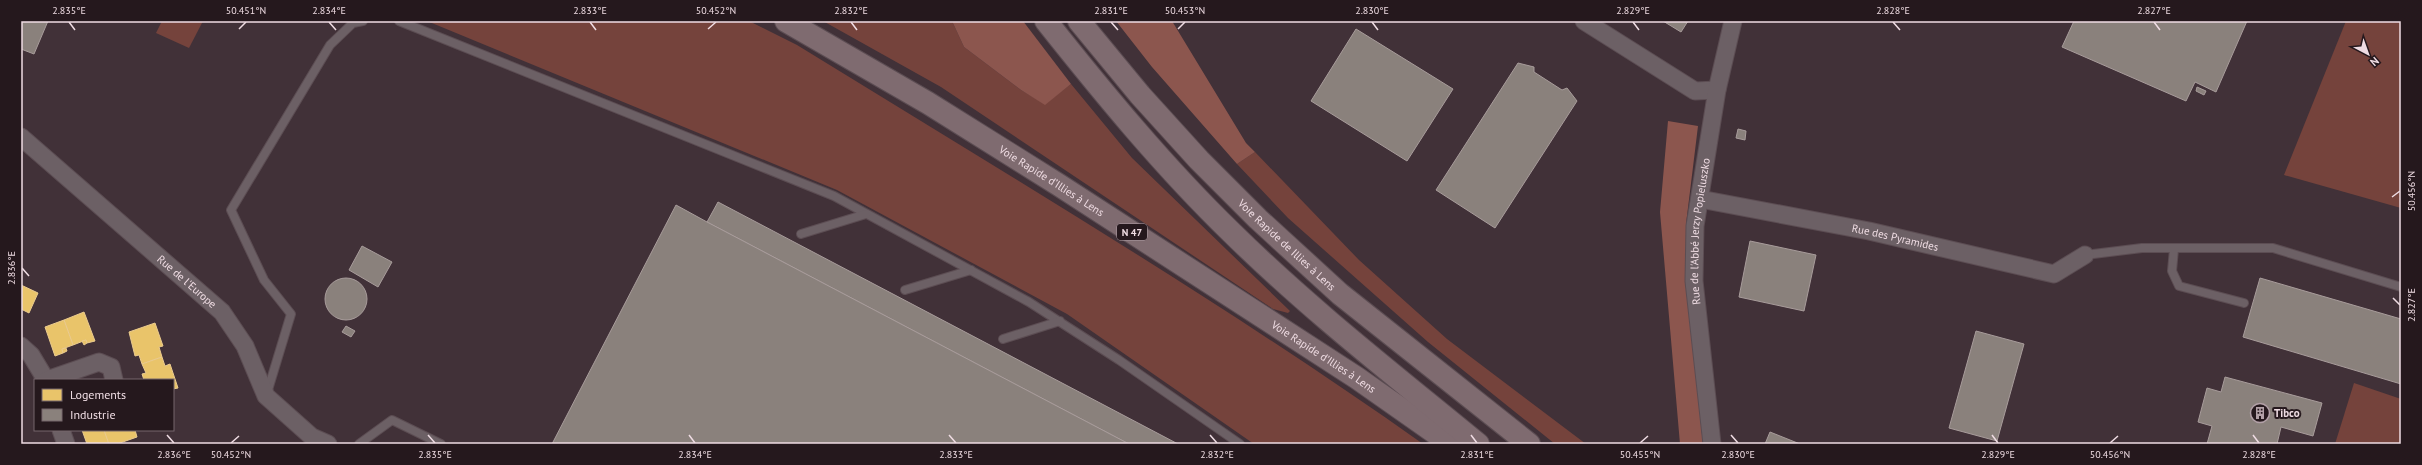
<svg xmlns="http://www.w3.org/2000/svg" width="2422" height="465" font-family="'PT Sans',sans-serif">
<style>
.green{fill:#75433c}
.forest{fill:#8c564e}
.homes{fill:#e9c46a;stroke:#ebcb8e}
.industry{fill:#8a817c;stroke:#a89c9b}
.lines{fill:none;stroke-linecap:round;stroke-linejoin:round}
.service-casing{stroke:#5c4d53;stroke-width:10}
.minor-casing{stroke:#5c4d53;stroke-width:19}
.trunk-casing{stroke:#5c4d53;stroke-width:24}
.service{stroke:#6c6065;stroke-width:8}
.minor{stroke:#6c6065;stroke-width:17}
.trunk{stroke:#7f6b70;stroke-width:22}
.ticks{fill:none;stroke:#efdce3;stroke-width:1.5}
.labels{text-anchor:middle;dominant-baseline:central;stroke-width:4;stroke-linejoin:round;paint-order:stroke}
.shield{fill:#25181d;stroke:#b2a1a8;stroke-width:1}
.shield-label{font-size:10px;font-weight:bold;fill:#efdce3}
.street-label{font-size:11px;fill:#efdce3;stroke:#25181d}
.poi-label{font-size:11px;font-weight:bold;fill:#efdce3;stroke:#25181d;text-anchor:start}
.neatline{fill:none;stroke:#efdce3;stroke-width:1.5}
.ticks-label{font-size:10px;text-anchor:middle;fill:#efdce3}
</style>
<rect width="100%" height="100%" fill="#413138"/>
<!-- green -->
<g class="green">
<polygon points="162,21 203,21 189,48 156,33"/>
<path d="M427 21H749L797 45C1008 175 1221 301 1423 444H1254L1067 314 837 190Z"/>
<polygon points="823,21 952,21 964,47 1021,90 1045,104 1071,84 1132,158 1290,311 1288,313 1273,309 941,87"/>
<polygon points="2346,21 2401,21 2401,208 2284,175"/>
<polygon points="1255,152 1359,260 1447,339 1586,444 1555,444 1428,342 1288,218 1237,164"/>
<polygon points="2354,383 2401,399 2401,444 2335,444"/>
</g>
<!-- forest -->
<g class="forest">
<polygon points="952,21 1023,21 1071,84 1045,105 1021,90 964,47"/>
<polygon points="1116,21 1172,21 1246,143 1255,152 1237,164 1152,67"/>
<polygon points="1668,121 1698,126 1686,224 1686,281 1703,444 1680,444 1660,212"/>
</g>
<!-- homes -->
<g class="homes">
<polygon points="21,285 38,293 29,313 21,309"/>
<polygon points="84,312 95,341 87,343 86,340 73,345 64,320"/>
<polygon points="64,320 73,345 62,349 63,353 55,356 45,327"/>
<polygon points="155,323 163,346 159,347 162,357 142,364 139,355 135,356 129,332"/>
<polygon points="86,340 87,343 84,345 82,341"/>
<polygon points="66,348 67,351 63,353 62,349"/>
<polygon points="162,357 165,366 170,364 178,388 173,389 173,380 144,380 142,374 146,373 142,364"/>
<polygon points="82,430 104,430 109,444 87,444"/>
<polygon points="104,430 135,430 137,437 117,444 109,444"/>
</g>
<!-- industry -->
<g class="industry">
<polygon points="21,21 48,21 34,54 21,49"/>
<polygon points="1663,21 1688,21 1681,32"/>
<polygon points="2074,21 2247,21 2216,92 2195,82 2186,101 2062,47"/>
<polygon points="1356,29 1453,89 1407,161 1311,101"/>
<polygon points="1518,63 1534,67 1534,72 1562,90 1567,88 1577,101 1495,228 1436,190"/>
<polygon points="2197,87 2206,91 2204,95 2196,91"/>
<polygon points="1738,129 1746,131 1745,140 1736,138"/>
<polygon points="718,202 1178,444 1129,444 707,222"/>
<polygon points="676,205 707,222 1129,444 552,444"/>
<polygon points="1750,241 1816,255 1804,311 1739,297"/>
<polygon points="362,246 392,262 378,287 349,270"/>
<circle cx="346" cy="299" r="21"/>
<polygon points="2260,278 2401,319 2401,384 2243,337"/>
<polygon points="346,326 355,331 351,337 342,332"/>
<polygon points="1976,331 2024,344 1997,441 1949,428"/>
<polygon points="2225,377 2322,403 2313,436 2281,427 2277,444 2207,444 2212,426 2198,422 2207,388 2221,392"/>
<polygon points="1770,432 1800,444 1765,444"/>
</g>
<g class="lines">
<defs>
<g id="service">
<polyline points="399,21 834,196 1029,302 1119,360 1240,444"/>
<polyline points="801,234 866,214"/>
<polyline points="2174,249 2172,271 2179,286 2244,303"/>
<polyline points="2085,255 2142,248 2273,248 2401,287"/>
<polyline points="905,290 971,270"/>
<polyline points="1003,339 1060,321"/>
<polyline points="267,393 291,314 264,280 231,210 330,45 353,23 363,21"/>
<polyline points="359,444 392,420 441,444"/>
</g>
<g id="minor">
<polyline points="1584,21 1695,91 1717,90"/>
<path id="s1" d="M21 137 222 312 245 346 266 396 312 437 328 444"/>
<path id="s2" d="M1700 199 1869 231 2054 274 2085 255"/>
<polyline points="21,346 31,355 46,380"/>
<polyline points="47,380 99,362 111,367 114,380"/>
<polyline points="61,430 66,444"/>
<path id="s3" d="M1712 444 1694 281 1695 226 1717 90 1733 21"/>
</g>
<g id="trunk">
<path id="s4" d="M786 21 928 103 1059 185 1357 378 1451 444"/>
<path d="M1046 21C1104 94 1164 167 1231 232 1308 308 1394 375 1478 444"/>
<path id="s5" d="M1079 21 1140 95 1199 160 1258 219 1340 294 1529 444"/>
</g>
</defs>
<!-- service casing -->
<use href="#service" class="service-casing"/>
<!-- minor casing -->
<use href="#minor" class="minor-casing"/>
<!-- trunk casing -->
<use href="#trunk" class="trunk-casing"/>
<!-- service -->
<use href="#service" class="service"/>
<!-- minor -->
<use href="#minor" class="minor"/>
<!-- trunk -->
<use href="#trunk" class="trunk"/>
</g>
<!-- ticks -->
<path class="ticks" d="M69 22 75 30M329 22 336 30M590 22 596 30M851 22 857 30M1111 22 1118 30M1372 22 1378 30M1633 22 1639 30M1893 22 1900 30M2154 22 2160 30M239 29 246 22M708 29 716 22M1178 29 1185 22M2392 197 2400 191M22 268 29 276M2393 298 2400 305M167 435 174 443M428 435 435 443M689 435 695 443M949 435 956 443M1210 435 1217 443M1471 435 1477 443M1731 435 1738 443M1992 435 1998 443M2253 435 2259 443M231 443 239 436M1640 443 1648 436M2110 443 2118 436"/>
<!-- icons -->
<defs>
<symbol id="building-ring" viewBox="-11 -11 22 22"><circle r="9.5" fill="#25181d" stroke="#b2a0a7" stroke-width="1.5"/><path d="M-4-6H4V6H1V3H-1V6H-4ZM-2.5-4.3h1.7v1.8h-1.7ZM.8-4.3h1.7v1.8H.8ZM-2.5-1h1.7V.8h-1.7ZM.8-1h1.7V.8H.8Z" fill="#b2a0a7"/></symbol>
</defs>
<g fill-rule="evenodd">
<use href="#building-ring" x="2249" y="402" width="22" height="22"/>
</g>
<g class="labels">
<!-- shield labels -->
<rect class="shield" x="1117" y="224" width="30" height="16" rx="3"/>
<g class="shield-label">
<text x="1132" y="232">N 47</text>
</g>
<!-- street labels -->
<g class="street-label">
<text stroke="none"><textPath href="#s4" startOffset="310">Voie Rapide d’Illies à Lens</textPath></text>
<text stroke="none"><textPath href="#s3" startOffset="214">Rue de l'Abbé Jerzy Popieluszko</textPath></text>
<text stroke="none"><textPath href="#s2" startOffset="199">Rue des Pyramides</textPath></text>
<text stroke="none"><textPath href="#s5" startOffset="306">Voie Rapide de Illies à Lens</textPath></text>
<text stroke="none"><textPath href="#s1" startOffset="220">Rue de l'Europe</textPath></text>
<text stroke="none"><textPath href="#s4" startOffset="634">Voie Rapide d’Illies à Lens</textPath></text>
</g>
<!-- poi labels -->
<g class="poi-label">
<text x="2274" y="413">Tibco</text>
</g>
</g>
<!-- border -->
<rect width="2422" height="465" fill="none" stroke="#25181d" stroke-width="44"/>
<!-- legend -->
<rect x="34" y="379" width="140" height="52" fill="#25181d" stroke="#76666c"/>
<rect x="42" y="389" width="20" height="12" fill="#e9c46a" stroke="#76666c"/>
<text x="70" y="399" font-size="12" fill="#efdce3">Logements</text>
<rect x="42" y="409" width="20" height="12" fill="#8a817c" stroke="#76666c"/>
<text x="70" y="419" font-size="12" fill="#efdce3">Industrie</text>
<!-- north arrow -->
<g transform="translate(2368 54) rotate(139)" stroke="#25181d" stroke-width="3" paint-order="stroke">
<path d="M0-3L7 15L0 10L-7 15Z" fill="#efdce3"/>
<text y="-6" font-size="11" font-weight="bold" text-anchor="middle" fill="#efdce3">N</text>
</g>
<rect x="22" y="22" width="2378" height="421" class="neatline"/>
<g class="ticks-label">
<text x="69" y="14">2.835°E</text>
<text x="246" y="14">50.451°N</text>
<text x="329" y="14">2.834°E</text>
<text x="590" y="14">2.833°E</text>
<text x="716" y="14">50.452°N</text>
<text x="851" y="14">2.832°E</text>
<text x="1111" y="14">2.831°E</text>
<text x="1185" y="14">50.453°N</text>
<text x="1372" y="14">2.830°E</text>
<text x="1633" y="14">2.829°E</text>
<text x="1893" y="14">2.828°E</text>
<text x="2154" y="14">2.827°E</text>
<text transform="translate(2411 191) rotate(-90)" y="4">50.456°N</text>
<text transform="translate(11 268) rotate(-90)" y="4">2.836°E</text>
<text transform="translate(2411 305) rotate(-90)" y="4">2.827°E</text>
<text x="174" y="458">2.836°E</text>
<text x="231" y="458">50.452°N</text>
<text x="435" y="458">2.835°E</text>
<text x="695" y="458">2.834°E</text>
<text x="956" y="458">2.833°E</text>
<text x="1217" y="458">2.832°E</text>
<text x="1477" y="458">2.831°E</text>
<text x="1640" y="458">50.455°N</text>
<text x="1738" y="458">2.830°E</text>
<text x="1998" y="458">2.829°E</text>
<text x="2110" y="458">50.456°N</text>
<text x="2259" y="458">2.828°E</text>
</g>
</svg>
